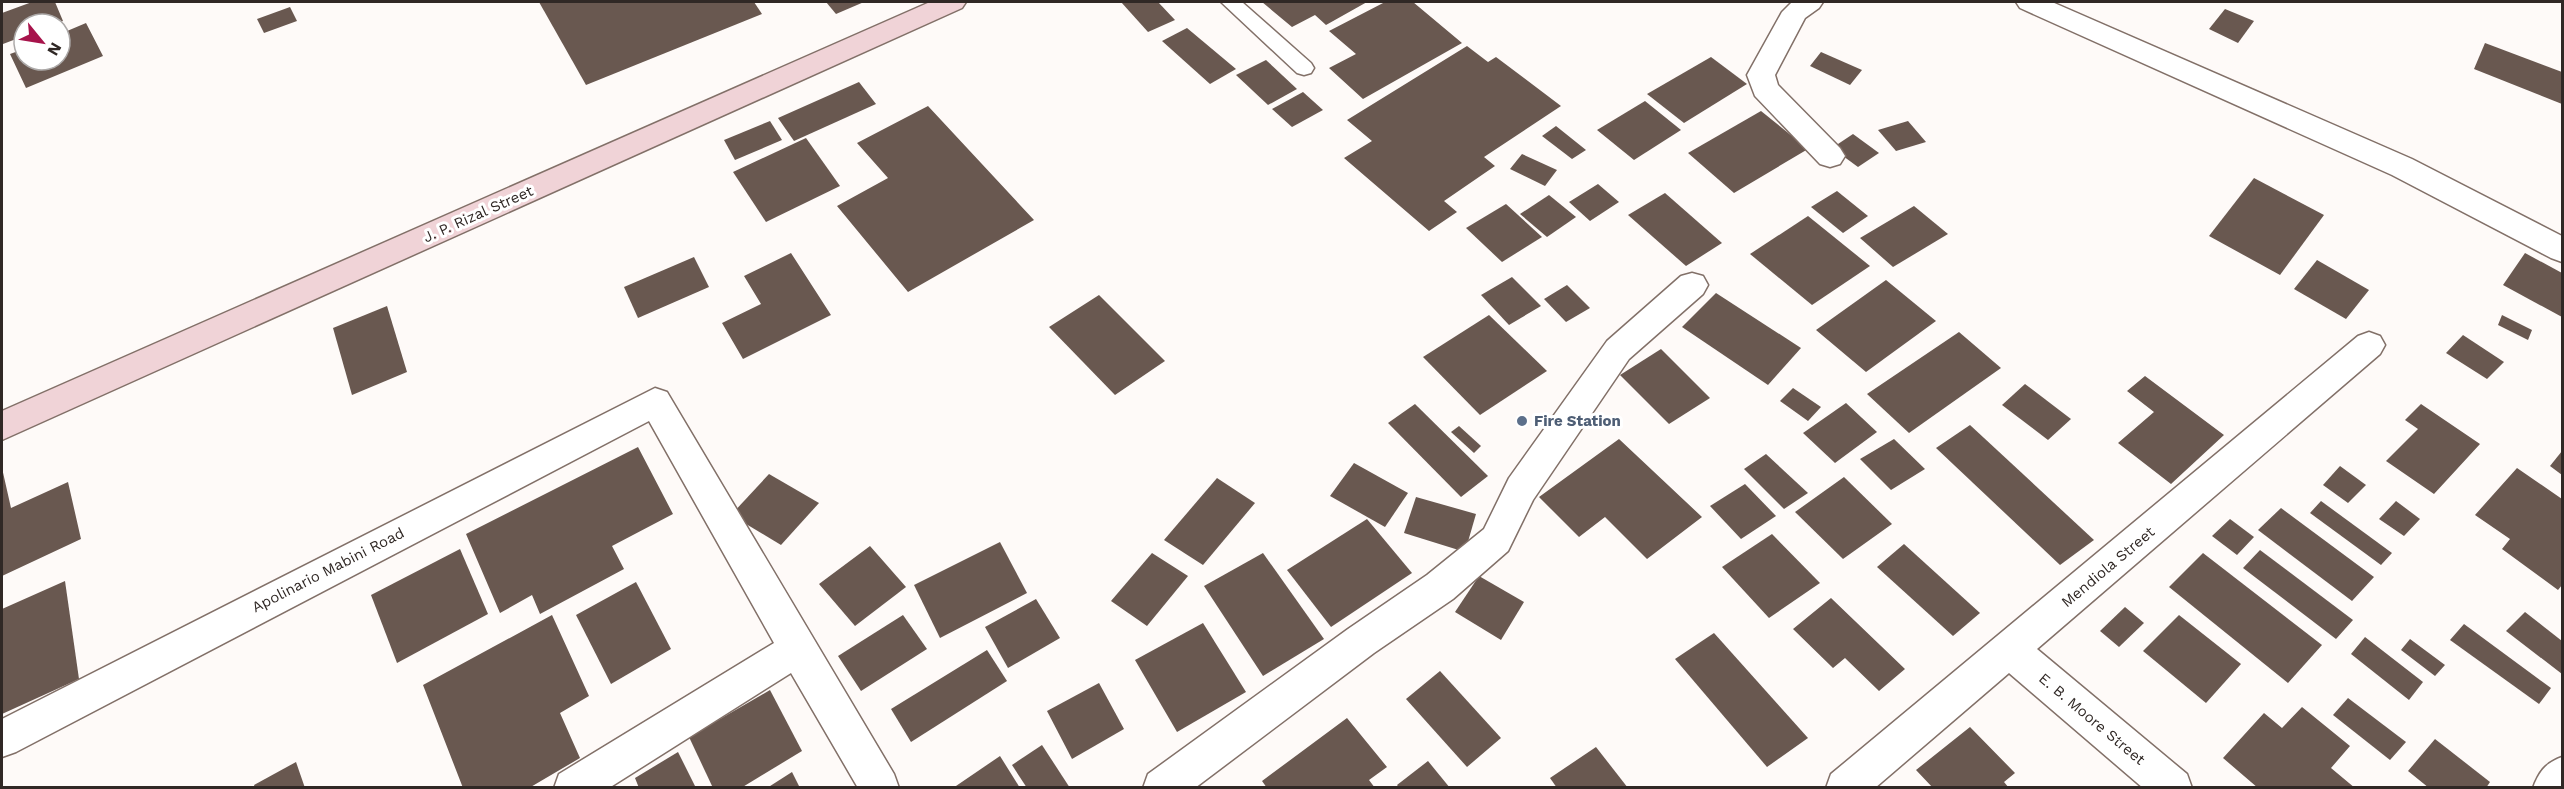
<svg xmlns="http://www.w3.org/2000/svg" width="2564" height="789" font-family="'Work Sans',sans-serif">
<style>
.building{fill:#695850}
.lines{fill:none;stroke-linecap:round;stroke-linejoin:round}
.lane-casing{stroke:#827068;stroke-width:3}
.street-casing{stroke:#827068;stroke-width:3}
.secondary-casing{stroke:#827068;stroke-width:3}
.lane{fill:#fff;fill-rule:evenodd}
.street{fill:#fff;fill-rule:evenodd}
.secondary{fill:#f0d3d7;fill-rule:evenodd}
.service-dot{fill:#5c6f8a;stroke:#fff;stroke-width:2}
.labels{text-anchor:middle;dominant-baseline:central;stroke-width:6;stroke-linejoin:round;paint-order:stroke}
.street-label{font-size:15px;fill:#302825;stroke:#fff}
.service-label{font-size:15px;font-weight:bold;fill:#4e5e75;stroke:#fff;text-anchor:start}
</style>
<rect width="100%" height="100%" fill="#fefaf8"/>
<!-- building -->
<g class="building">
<polygon points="32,2 55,2 63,21 55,24 24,24 24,36 3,44 2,13"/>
<polygon points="539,2 754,2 762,14 586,85"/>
<polygon points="826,2 864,2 836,14"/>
<polygon points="1121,2 1158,2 1175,20 1148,32"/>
<polygon points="1262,2 1367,2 1326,25 1315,15 1292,27"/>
<polygon points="1385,2 1413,2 1462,43 1363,99 1329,68 1356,54 1329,31"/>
<polygon points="290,7 297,21 264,33 257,19"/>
<polygon points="2225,9 2254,21 2238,43 2209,29"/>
<polygon points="86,23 103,56 26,88 10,54 24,49 24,60 60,60 60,34"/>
<polygon points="1187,28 1236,69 1210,84 1162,41"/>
<polygon points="2485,43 2562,72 2562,104 2474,69"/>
<polygon points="1467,46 1488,62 1496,57 1561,106 1484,157 1495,166 1444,201 1457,212 1429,231 1344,158 1372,141 1347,120"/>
<polygon points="1821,52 1862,70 1850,85 1810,66"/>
<polygon points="1711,57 1747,84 1684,123 1647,94"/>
<polygon points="1266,60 1297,89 1268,105 1236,75"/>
<polygon points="859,82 876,104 794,141 778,118"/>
<polygon points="1303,92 1323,110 1292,127 1272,109"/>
<polygon points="1645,101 1681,130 1634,160 1597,130"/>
<polygon points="928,106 1034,220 908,292 837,206 888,178 857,143"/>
<polygon points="1761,111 1808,149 1734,193 1688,153"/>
<polygon points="770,121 782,140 735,160 724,140"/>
<polygon points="1908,121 1926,142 1896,151 1878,130"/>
<polygon points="1556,126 1586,150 1572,159 1542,136"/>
<polygon points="1853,134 1879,153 1858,167 1832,148"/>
<polygon points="806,138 840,186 766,222 733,172"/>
<polygon points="1522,154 1557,170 1545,186 1510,169"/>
<polygon points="2254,178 2324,215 2280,275 2209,236"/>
<polygon points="1598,184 1619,202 1590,221 1569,202"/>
<polygon points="1837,191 1868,216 1843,233 1811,207"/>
<polygon points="1665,193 1722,243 1686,266 1628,215"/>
<polygon points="1549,195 1576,217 1547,237 1520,214"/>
<polygon points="1506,204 1542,237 1502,262 1466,228"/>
<polygon points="1914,206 1948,234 1893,267 1860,238"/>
<polygon points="1808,216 1870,266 1812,305 1750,254"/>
<polygon points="791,253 831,315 743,359 722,323 761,304 744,276"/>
<polygon points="2525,253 2562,273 2562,317 2503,285"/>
<polygon points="694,257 709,287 638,318 624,287"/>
<polygon points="2317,260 2369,290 2346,319 2294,289"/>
<polygon points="1512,277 1541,306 1509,325 1481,295"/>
<polygon points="1886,280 1936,321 1866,372 1816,330"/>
<polygon points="1567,285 1590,308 1566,322 1544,299"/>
<polygon points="1716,293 1801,348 1768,385 1682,327"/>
<polygon points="1099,295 1165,361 1115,395 1049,327"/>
<polygon points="387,306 407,372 352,395 333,328"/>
<polygon points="1489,315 1547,371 1480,415 1423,357"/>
<polygon points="2502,315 2532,330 2528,340 2498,325"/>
<polygon points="1959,332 2001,368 1909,433 1867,394"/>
<polygon points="2463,335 2504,362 2487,379 2446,353"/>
<polygon points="1661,349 1710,398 1669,424 1620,375"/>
<polygon points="2145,376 2224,435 2171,484 2118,443 2154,412 2127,391"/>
<polygon points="2025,384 2071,419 2048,440 2002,405"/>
<polygon points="1793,388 1821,407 1808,421 1780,401"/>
<polygon points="1846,403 1877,432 1835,463 1803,433"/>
<polygon points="1415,404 1488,476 1461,497 1388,423"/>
<polygon points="2421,404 2480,444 2434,494 2386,461 2418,429 2405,420"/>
<polygon points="1970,425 2094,540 2060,565 1936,448"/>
<polygon points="1459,426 1481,446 1474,453 1451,432"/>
<polygon points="1619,439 1702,517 1647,559 1605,517 1579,537 1539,497"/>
<polygon points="1894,439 1925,469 1891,490 1860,459"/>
<polygon points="638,447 673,514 612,546 624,569 540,614 532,595 500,613 466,534"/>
<polygon points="2562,451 2562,475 2550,466"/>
<polygon points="1766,454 1808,493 1784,509 1744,469"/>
<polygon points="1354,463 1408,493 1385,527 1330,496"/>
<polygon points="2340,466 2366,485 2348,503 2323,485"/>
<polygon points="2,468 11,508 68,482 81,539 2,576"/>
<polygon points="2517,468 2562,499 2562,585 2558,590 2502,549 2510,539 2475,515"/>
<polygon points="769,474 819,503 781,545 731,515"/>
<polygon points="1844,477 1892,524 1843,559 1795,512"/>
<polygon points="1217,478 1255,503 1203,565 1164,540"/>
<polygon points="1745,484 1776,516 1741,539 1710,506"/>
<polygon points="1416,497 1476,514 1465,552 1404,533"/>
<polygon points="2321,501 2392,553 2381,565 2310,513"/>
<polygon points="2396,501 2420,519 2404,536 2379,519"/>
<polygon points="2281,508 2374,577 2352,601 2258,530"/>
<polygon points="1367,519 1412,573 1331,627 1287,570"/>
<polygon points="2230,519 2254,537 2237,555 2212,536"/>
<polygon points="1772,534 1820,583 1769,618 1722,567"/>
<polygon points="1000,542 1027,593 940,638 914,585"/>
<polygon points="1904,544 1980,613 1953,636 1877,567"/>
<polygon points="870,546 906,587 855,626 819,584"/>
<polygon points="460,549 488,614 397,663 371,595"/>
<polygon points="2260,550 2353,620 2336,639 2243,568"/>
<polygon points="1152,553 1188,576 1147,626 1111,601"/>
<polygon points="1263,553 1324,639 1263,676 1204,586"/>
<polygon points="2203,553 2322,645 2288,683 2169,587"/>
<polygon points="1479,576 1524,602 1501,640 1455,612"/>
<polygon points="65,581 79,679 2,714 2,609"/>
<polygon points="636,582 671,649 611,684 576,615"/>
<polygon points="1831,598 1905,669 1879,691 1845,658 1833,668 1793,629"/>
<polygon points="1036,599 1060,638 1008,668 985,627"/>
<polygon points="2125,607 2144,623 2119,647 2100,631"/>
<polygon points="2525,612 2562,641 2562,674 2506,631"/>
<polygon points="552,615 589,696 560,713 580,758 529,788 463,788 423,685"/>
<polygon points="903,615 927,649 861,691 838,656"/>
<polygon points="2179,615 2241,664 2206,703 2143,651"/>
<polygon points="1203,623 1246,692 1177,732 1135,660"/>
<polygon points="2464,624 2551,688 2539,704 2450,640"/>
<polygon points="1714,633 1808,738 1767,767 1675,659"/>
<polygon points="2365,637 2423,682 2409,700 2351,654"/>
<polygon points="2410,639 2445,665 2435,676 2401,650"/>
<polygon points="987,650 1007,681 911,742 891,709"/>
<polygon points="1440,671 1501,738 1467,767 1406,699"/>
<polygon points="1099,683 1124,729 1072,759 1047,711"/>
<polygon points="770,690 802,751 741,788 713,788 689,737"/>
<polygon points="2348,698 2406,742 2390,760 2333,715"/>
<polygon points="2302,707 2350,746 2331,768 2355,788 2258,788 2223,758 2264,713 2282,728"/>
<polygon points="1347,718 1387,767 1369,780 1375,788 1267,788 1262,781"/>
<polygon points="1970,727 2015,773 2004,782 2009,788 1933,788 1916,770"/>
<polygon points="2435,739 2490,782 2486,788 2429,788 2408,771"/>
<polygon points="1042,745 1070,788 1027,788 1012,765"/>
<polygon points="1596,747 1628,788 1557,788 1550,778"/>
<polygon points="678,752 696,788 639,788 635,778"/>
<polygon points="1000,756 1020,788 953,788"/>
<polygon points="1428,761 1450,788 1399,788 1397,785"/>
<polygon points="296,762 305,788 255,788 254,785"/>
<polygon points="792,772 800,788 767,788"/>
</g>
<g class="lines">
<defs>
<polygon id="lane" points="1221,2 1242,2 1311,63 1314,68 1311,73 1304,75 1297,73"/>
<g id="street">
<polygon points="1792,2 1823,2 1819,8 1805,18 1775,75 1778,85 1840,148 1845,156 1840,164 1830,167 1820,164 1755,96 1747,75 1782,12"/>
<polygon points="2016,2 2052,2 2412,159 2562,236 2562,262 2551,258 2392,175 2020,8"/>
<polygon points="1692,273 1703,276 1708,285 1703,294 1629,359 1533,500 1508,551 1453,599 1374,653 1195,788 1143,788 1148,774 1348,629 1427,575 1484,529 1509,478 1607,341 1681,276"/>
<polygon points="2369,332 2380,336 2385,345 2380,354 2037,649 2187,774 2192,788 2143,788 2009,673 1875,788 1826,788 1831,774 2358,336"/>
<polygon points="655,388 667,392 894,774 899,788 858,788 791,673 609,788 554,788 559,774 774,643 649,421 16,752 2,757 2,719"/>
<path d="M2562 757V788H2533C2539 771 2546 763 2562 757Z"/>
</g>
<polygon id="secondary" points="930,2 966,2 962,8 2,440 2,411"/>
</defs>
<!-- lane casing -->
<use href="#lane" class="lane-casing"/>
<!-- street casing -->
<use href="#street" class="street-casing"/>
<!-- secondary casing -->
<use href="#secondary" class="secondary-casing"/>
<!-- lane -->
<use href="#lane" class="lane"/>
<!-- street -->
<use href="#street" class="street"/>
<!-- secondary -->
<use href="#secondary" class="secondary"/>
</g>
<!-- markers -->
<circle class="service-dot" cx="1522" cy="421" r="6"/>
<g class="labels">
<!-- street labels -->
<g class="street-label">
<text transform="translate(478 214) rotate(-24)">J. P. Rizal Street</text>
<text transform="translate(2108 567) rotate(-40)">Mendiola Street</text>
<text transform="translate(328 570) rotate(-27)">Apolinario Mabini Road</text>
<text transform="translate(2092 719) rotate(40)">E. B. Moore Street</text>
</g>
<!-- service labels -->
<g class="service-label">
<text x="1534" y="421">Fire Station</text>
</g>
</g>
<!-- border -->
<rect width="2564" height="789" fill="none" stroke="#302825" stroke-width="6"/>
<!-- north arrow -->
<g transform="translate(42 42) rotate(120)"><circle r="28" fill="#ffffff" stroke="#aca9a8" stroke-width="1.5"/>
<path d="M0-4.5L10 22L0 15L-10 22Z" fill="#a7134b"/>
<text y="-9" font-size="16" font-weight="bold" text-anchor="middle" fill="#302825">N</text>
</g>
</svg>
